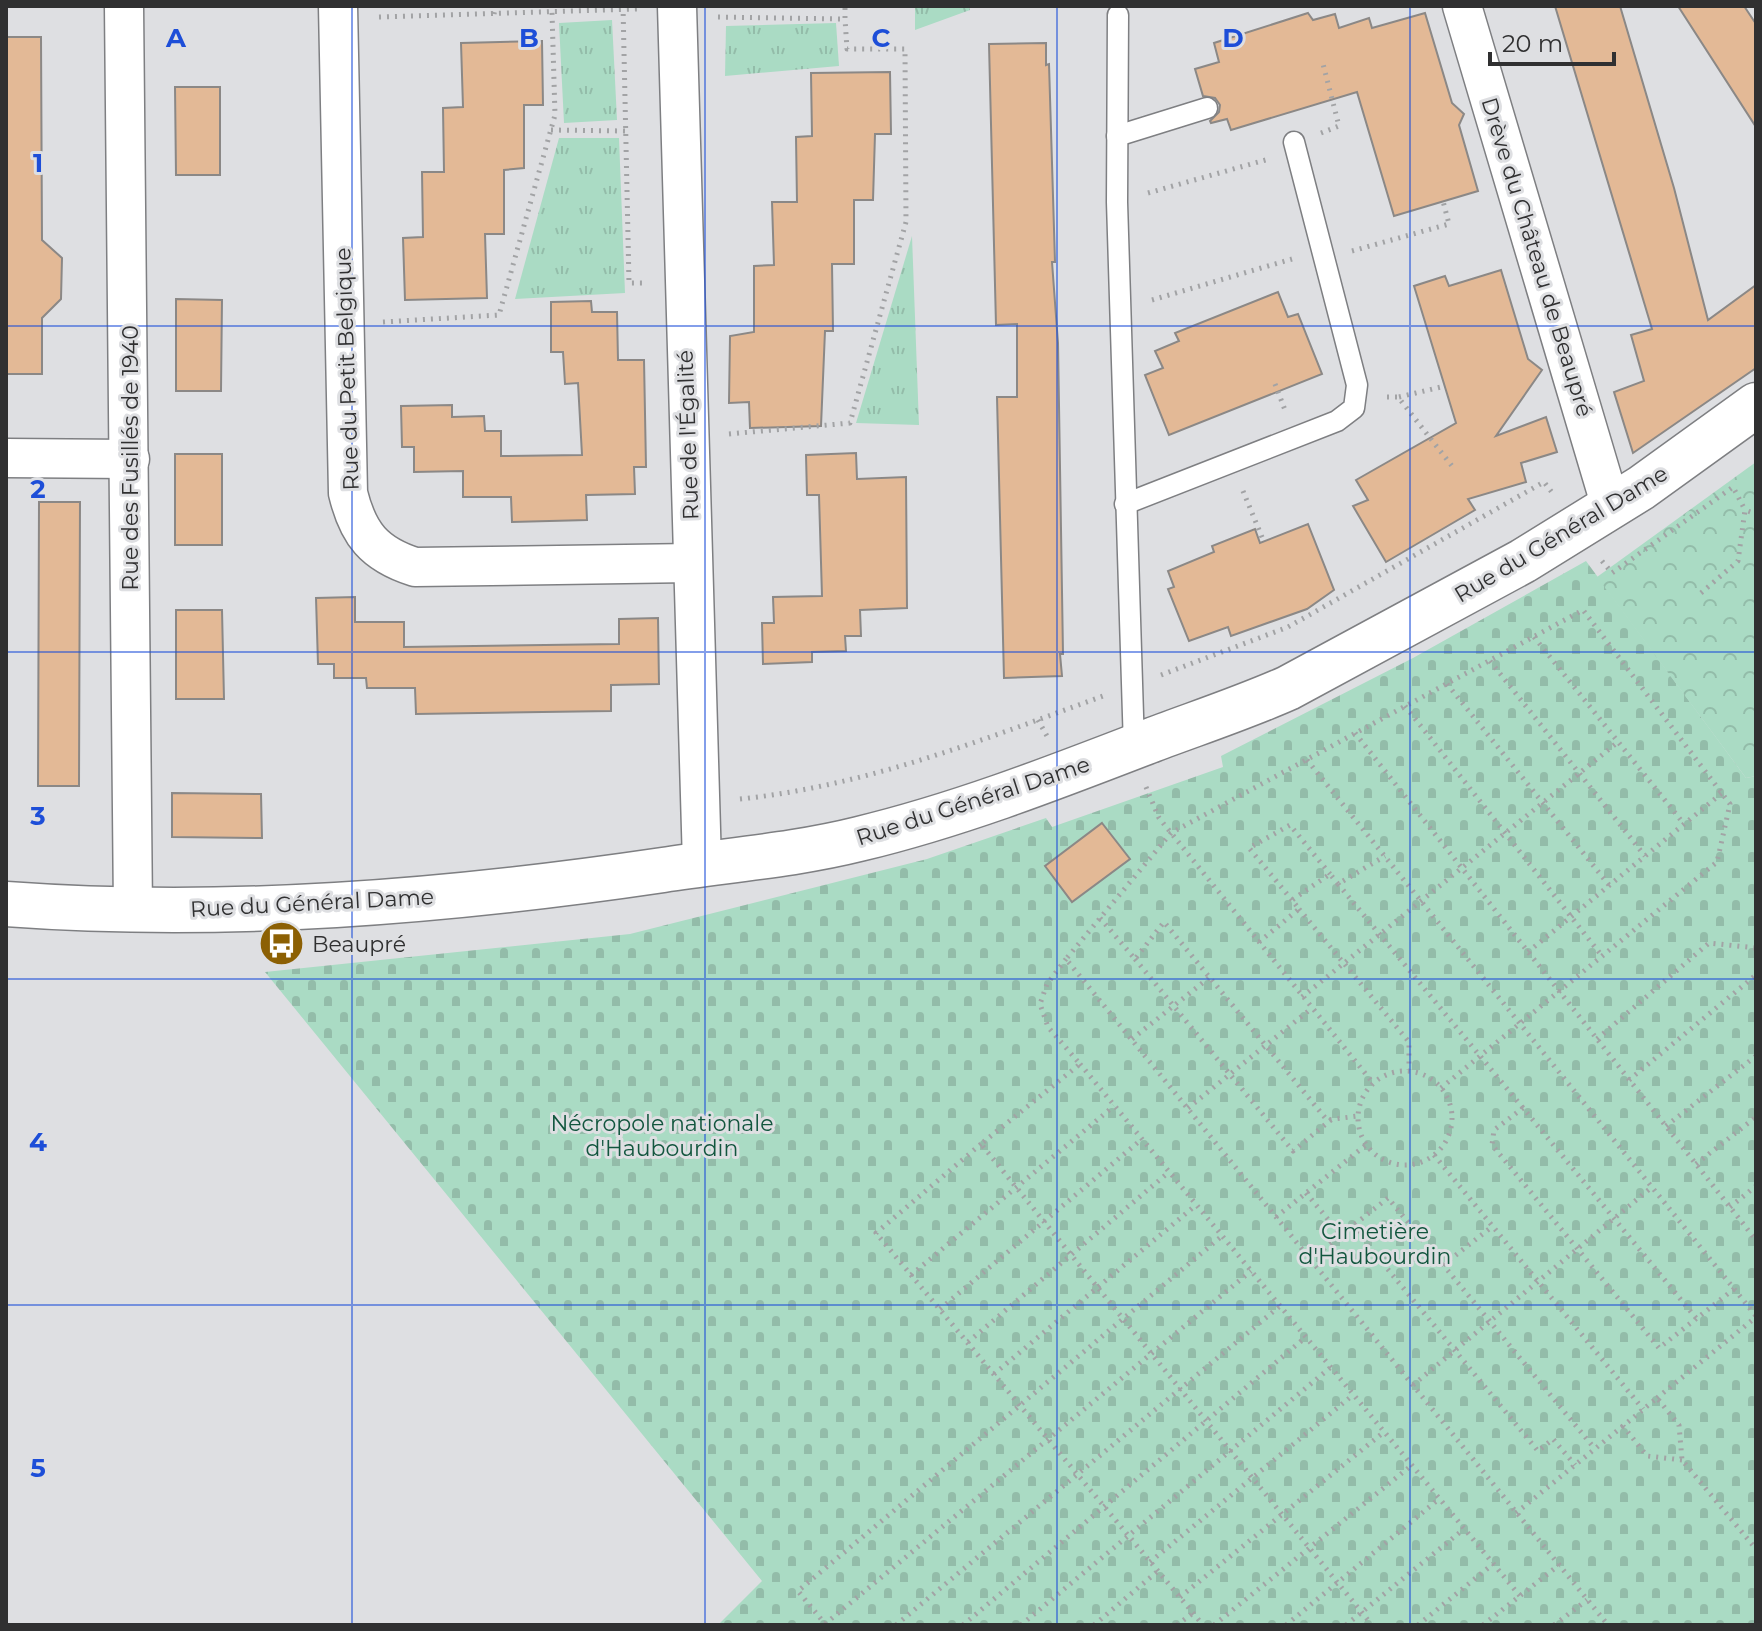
<svg xmlns="http://www.w3.org/2000/svg" width="1762" height="1631" font-family="Montserrat,sans-serif">
<style>
.grass{fill:url(#grass-tufts)}
.cemetery{fill:url(#cemetery-stones)}
.park{fill:url(#park-crowns)}
.building{fill:#e3b996;stroke:#8b8886;stroke-width:2}
.lines{fill:none;stroke-linecap:round;stroke-linejoin:round}
.service-casing{stroke:#7e7f82;stroke-width:23}
.minor-casing{stroke:#7e7f82;stroke-width:41}
.tertiary-casing{stroke:#7e7f82;stroke-width:47}
.path{stroke:#a2a3a5;stroke-width:5;stroke-dasharray:2 6;stroke-linecap:butt}
.service{stroke:#fff;stroke-width:20}
.minor{stroke:#fff;stroke-width:38}
.tertiary{stroke:#fff;stroke-width:44}
.grid{fill:none;stroke:#1d4ed8;stroke-width:2;stroke-opacity:0.55}
.labels{text-anchor:middle;dominant-baseline:central;stroke-width:6;stroke-linejoin:round;paint-order:stroke}
.street-label{font-size:22px;fill:#303031;stroke:#dedfe2}
.poi-label{font-size:22px;fill:#303031;stroke:#dedfe2;text-anchor:start}
.park-label{font-size:22px;fill:#12563e;stroke:#dedfe2}
.grid-label{font-size:26px;text-anchor:middle;font-weight:bold;fill:#1d4ed8;stroke:#dedfe2;stroke-width:6;stroke-linejoin:round;paint-order:stroke}
</style>
<defs>
<pattern id="grass-tufts" width="24" height="20" patternUnits="userSpaceOnUse" patternTransform="scale(2)"><rect width="24" height="20" fill="#aadbc4"/><path d="M3 7l-1-3M5 7V3M7 7l1-3M15 17l-1-3M17 17v-4M19 17l1-3" fill="none" stroke="#93bca9"/></pattern>
<pattern id="cemetery-stones" width="16" height="16" patternUnits="userSpaceOnUse" patternTransform="scale(2)"><rect width="16" height="16" fill="#aadbc4"/><path d="M2 7V4a2 2 0 0 1 4 0v3zM10 15v-3a2 2 0 0 1 4 0v3z" fill="#93bca9"/></pattern>
<pattern id="park-crowns" width="20" height="18" patternUnits="userSpaceOnUse" patternTransform="scale(2)"><rect width="20" height="18" fill="#aadbc4"/><path d="M2 6a3 3 0 1 1 6 0M12 15a3 3 0 1 1 6 0" fill="none" stroke="#93bca9"/></pattern>
</defs>
<rect width="100%" height="100%" fill="#dedfe2"/>
<!-- grass -->
<g class="grass">
<polygon points="915,6 969,6 970,10 915,30"/>
<polygon points="612,20 617,120 564,123 559,23"/>
<polygon points="836,23 839,66 725,76 726,26"/>
<polygon points="559,138 619,138 625,293 515,299"/>
<polygon points="912,236 919,425 856,423"/>
</g>
<!-- cemetery -->
<polygon class="cemetery" points="1586,561 1746,778 1756,776 1756,1625 718,1625 762,1581 265,972 630,934 927,859 1046,818 1052,827 1223,767 1221,756 1413,658"/>
<!-- park -->
<polygon class="park" points="1756,462 1756,776 1746,778 1597,577"/>
<!-- building -->
<g class="building">
<polygon points="1555,6 1620,6 1674,188 1708,320 1756,285 1756,368 1633,453 1614,392 1644,381 1631,335 1652,329"/>
<polygon points="1678,6 1744,6 1756,24 1756,127"/>
<polygon points="1308,13 1313,20 1335,14 1339,28 1369,18 1372,28 1425,13 1452,103 1464,114 1459,125 1478,191 1394,216 1357,92 1231,130 1227,119 1211,123 1210,121 1219,112 1220,105 1215,98 1203,96 1195,69 1219,62 1214,43"/>
<polygon points="6,37 41,37 42,240 62,258 61,299 42,318 42,374 6,374"/>
<polygon points="542,41 543,105 524,105 524,168 504,170 504,234 485,234 487,298 405,300 403,238 423,237 422,172 444,172 443,108 463,107 461,43"/>
<polygon points="1046,43 1046,65 1049,64 1055,262 1052,262 1058,343 1063,654 1060,654 1062,676 1004,678 997,397 1017,397 1017,324 996,325 989,44"/>
<polygon points="890,72 891,134 875,134 873,200 854,200 854,264 832,264 833,331 825,331 821,426 750,428 749,402 729,403 730,336 754,332 754,266 774,265 772,202 797,202 796,137 812,136 811,73"/>
<polygon points="175,87 220,87 220,175 176,175"/>
<polygon points="1501,270 1528,359 1542,370 1496,436 1546,417 1557,452 1521,463 1526,482 1468,499 1475,510 1386,562 1353,506 1368,500 1356,480 1456,423 1414,286 1445,276 1449,286"/>
<polygon points="1278,292 1288,317 1298,314 1322,374 1169,435 1145,375 1163,368 1155,351 1179,341 1175,333"/>
<polygon points="176,299 222,300 221,391 176,391"/>
<polygon points="591,301 592,312 617,312 618,360 644,360 646,467 634,467 635,494 586,495 587,520 512,522 511,497 463,497 463,471 414,472 414,447 402,447 401,406 452,405 452,417 484,416 485,431 501,431 501,456 582,455 578,383 565,384 563,352 551,352 551,302"/>
<polygon points="856,453 857,479 906,477 907,608 860,610 861,636 845,636 846,651 812,652 812,662 763,664 762,623 774,623 773,597 822,596 819,495 807,495 806,455"/>
<rect x="175" y="454" width="47" height="91"/>
<polygon points="39,502 80,502 79,786 38,786"/>
<polygon points="1308,524 1334,590 1307,609 1231,636 1228,627 1189,641 1168,589 1174,587 1168,571 1214,552 1212,546 1255,529 1260,543"/>
<polygon points="355,597 355,622 404,622 404,647 619,644 619,619 658,618 659,684 611,685 611,711 416,714 415,688 367,688 366,678 334,678 334,664 318,664 316,598"/>
<polygon points="176,610 222,610 224,699 176,699"/>
<polygon points="172,793 261,794 262,838 172,837"/>
<polygon points="1102,823 1130,859 1072,902 1045,866"/>
</g>
<g class="lines">
<defs>
<g id="service">
<polyline points="1118,15 1117,202 1134,747"/>
<polyline points="1117,136 1207,108"/>
<polyline points="1125,504 1337,421 1354,408 1357,385 1294,142"/>
</g>
<g id="minor">
<polyline points="124,6 133,911"/>
<path d="M338 6 348 493C358 534 374 554 415 567L692 563"/>
<polyline points="677,6 702,864"/>
<polyline points="1462,6 1611,507"/>
<polyline points="6,458 130,459"/>
</g>
<path id="tertiary" d="M6 904C226 920 446 902 663 870 728 860 795 855 859 839 959 815 1056 777 1152 740 1197 723 1243 708 1288 688L1523 561 1641 488 1756 405"/>
</defs>
<!-- service casing -->
<use href="#service" class="service-casing"/>
<!-- minor casing -->
<use href="#minor" class="minor-casing"/>
<!-- tertiary casing -->
<use href="#tertiary" class="tertiary-casing"/>
<!-- path -->
<g class="path">
<polyline points="623,6 629,283 647,283"/>
<polyline points="494,14 496,6"/>
<polyline points="379,17 637,9"/>
<polyline points="718,17 845,19 845,6"/>
<polyline points="551,130 626,131"/>
<polyline points="1321,133 1339,126 1323,64"/>
<polyline points="1148,193 1269,159"/>
<polyline points="1352,251 1449,224 1443,201"/>
<polyline points="1152,300 1292,259"/>
<polyline points="383,322 499,315 555,115 552,12"/>
<polyline points="1275,384 1285,410"/>
<polyline points="1387,397 1398,397 1452,466"/>
<polyline points="1399,397 1445,386"/>
<polyline points="729,434 850,423 906,222 905,49 847,49 845,19"/>
<polyline points="1243,491 1264,542"/>
<polyline points="1602,561 1612,573 1733,487 1745,510"/>
<polyline points="1701,593 1738,561 1745,510 1756,514"/>
<polyline points="1534,637 1684,824"/>
<polyline points="1490,661 1645,856"/>
<polyline points="1161,675 1288,627 1544,482 1554,495"/>
<polyline points="1447,684 1609,885"/>
<polyline points="1405,706 1602,956"/>
<polyline points="1038,720 1047,736"/>
<polyline points="1355,733 1756,1240"/>
<polyline points="1307,760 1756,1316"/>
<polyline points="1146,787 1159,818 1373,1083"/>
<path d="M740 799C866 786 985 739 1103 696"/>
<polyline points="1338,884 1523,1108"/>
<polyline points="1292,900 1249,848 1290,825 1330,874"/>
<polyline points="1299,909 1409,1042 1409,1070"/>
<polyline points="1100,918 1135,959 1164,922 1327,1120 1358,1116"/>
<polyline points="1259,942 1299,909 1292,900 1330,874 1338,884 1385,856"/>
<polyline points="1528,952 1722,793"/>
<polyline points="1066,959 1047,984 1040,1004 1048,1027 1080,1064 981,1144 1372,1625"/>
<polyline points="1135,959 1293,1151 1332,1119"/>
<polyline points="1302,997 1618,742"/>
<polyline points="1132,1039 1210,977"/>
<polyline points="1597,1039 1709,943 1756,948"/>
<polyline points="1080,1064 1520,1596"/>
<circle cx="1405" cy="1118" r="47"/>
<polyline points="1629,1080 1756,975"/>
<polyline points="1441,1088 1717,862 1730,804 1583,610 1171,833 1066,959 1608,1625"/>
<polyline points="1188,1108 1312,1008"/>
<polyline points="1666,1126 1756,1056"/>
<polyline points="981,1144 876,1233 1203,1625"/>
<polyline points="1434,1155 1643,1409"/>
<polyline points="1696,1164 1756,1117"/>
<polyline points="1306,1193 1341,1235"/>
<polyline points="1730,1207 1756,1186"/>
<polyline points="1276,1217 1366,1145"/>
<polyline points="1352,1226 1538,1451 1553,1439 1575,1465"/>
<polyline points="1311,1259 1388,1198 1595,1449"/>
<polyline points="1443,1265 1493,1226"/>
<polyline points="911,1275 1114,1106"/>
<polyline points="940,1309 1142,1139"/>
<polyline points="1696,1318 1523,1108 1494,1130 1492,1145 1659,1348 1734,1289"/>
<polyline points="968,1342 1169,1172"/>
<polyline points="994,1374 1196,1205"/>
<polyline points="1413,1385 1652,1187"/>
<polyline points="1657,1398 1756,1317"/>
<polyline points="1682,1460 1647,1456 1623,1426 1657,1398 1679,1425 1682,1460 1756,1549"/>
<polyline points="1516,1513 1623,1426"/>
<polyline points="1150,1562 1353,1395"/>
<polyline points="1180,1597 1384,1432"/>
<polyline points="825,1624 1251,1271"/>
<polyline points="826,1625 798,1591 1222,1236"/>
<polyline points="896,1625 1280,1306"/>
<polyline points="963,1625 1306,1337"/>
<polyline points="1021,1625 1331,1367"/>
<polyline points="1094,1625 1158,1571"/>
<polyline points="1177,1625 1193,1613"/>
<polyline points="1214,1625 1412,1465"/>
<polyline points="1286,1625 1439,1499"/>
<polyline points="1346,1625 1464,1529"/>
<polyline points="1418,1625 1493,1564"/>
<polyline points="1483,1625 1559,1565"/>
<polyline points="1554,1625 1587,1600"/>
</g>
<!-- service -->
<use href="#service" class="service"/>
<!-- minor -->
<use href="#minor" class="minor"/>
<!-- tertiary -->
<use href="#tertiary" class="tertiary"/>
</g>
<!-- grid -->
<path class="grid" d="M352 6V1625M705 6V1625M1057 6V1625M1410 6V1625M6 326H1756M6 652H1756M6 979H1756M6 1305H1756"/>
<!-- icons -->
<defs>
<symbol id="bus-disc" viewBox="-11 -11 22 22"><circle r="9.5" fill="#8c6004" stroke="#dedfe2"/><path d="M-5-6H5V4H4V6H2V4H-2V6H-4V4H-5ZM-3.5-4V0h7V-4ZM-3.5 1.2v1.5H-2V1.2ZM2 1.2v1.5H3.5V1.2Z" fill="#fff"/></symbol>
</defs>
<g fill-rule="evenodd">
<use href="#bus-disc" x="256" y="918" width="51" height="51"/>
</g>
<g class="labels">
<!-- street labels -->
<g class="street-label">
<text transform="translate(1537 257) rotate(73)">Drève du Château de Beaupré</text>
<text transform="translate(347 369) rotate(-92)">Rue du Petit Belgique</text>
<text transform="translate(688 435) rotate(-92)">Rue de l'Égalité</text>
<text transform="translate(130 458) rotate(-90)">Rue des Fusillés de 1940</text>
<text transform="translate(1561 534) rotate(-31)">Rue du Général Dame</text>
<text transform="translate(973 801) rotate(-18)">Rue du Général Dame</text>
<text transform="translate(312 903) rotate(-3)">Rue du Général Dame</text>
</g>
<!-- poi labels -->
<g class="poi-label">
<text x="312" y="944">Beaupré</text>
</g>
<!-- park labels -->
<g class="park-label">
<text x="662" y="1123">Nécropole nationale<tspan x="662" dy="25">d'Haubourdin</tspan></text>
<text x="1375" y="1231">Cimetière<tspan x="1375" dy="25">d'Haubourdin</tspan></text>
</g>
</g>
<g class="grid-label">
<text x="176" y="47">A</text>
<text x="529" y="47">B</text>
<text x="881" y="47">C</text>
<text x="1233" y="47">D</text>
<text x="38" y="172">1</text>
<text x="38" y="498">2</text>
<text x="38" y="825">3</text>
<text x="38" y="1151">4</text>
<text x="38" y="1477">5</text>
</g>
<!-- border -->
<rect width="1762" height="1631" fill="none" stroke="#303031" stroke-width="16"/>
<!-- scale -->
<path d="M1490 52v12h124v-12" fill="none" stroke="#303031" stroke-width="4"/>
<text x="1502" y="52" font-size="24" fill="#303031" stroke="#dedfe2" stroke-width="6" paint-order="stroke">20 m</text>
</svg>
